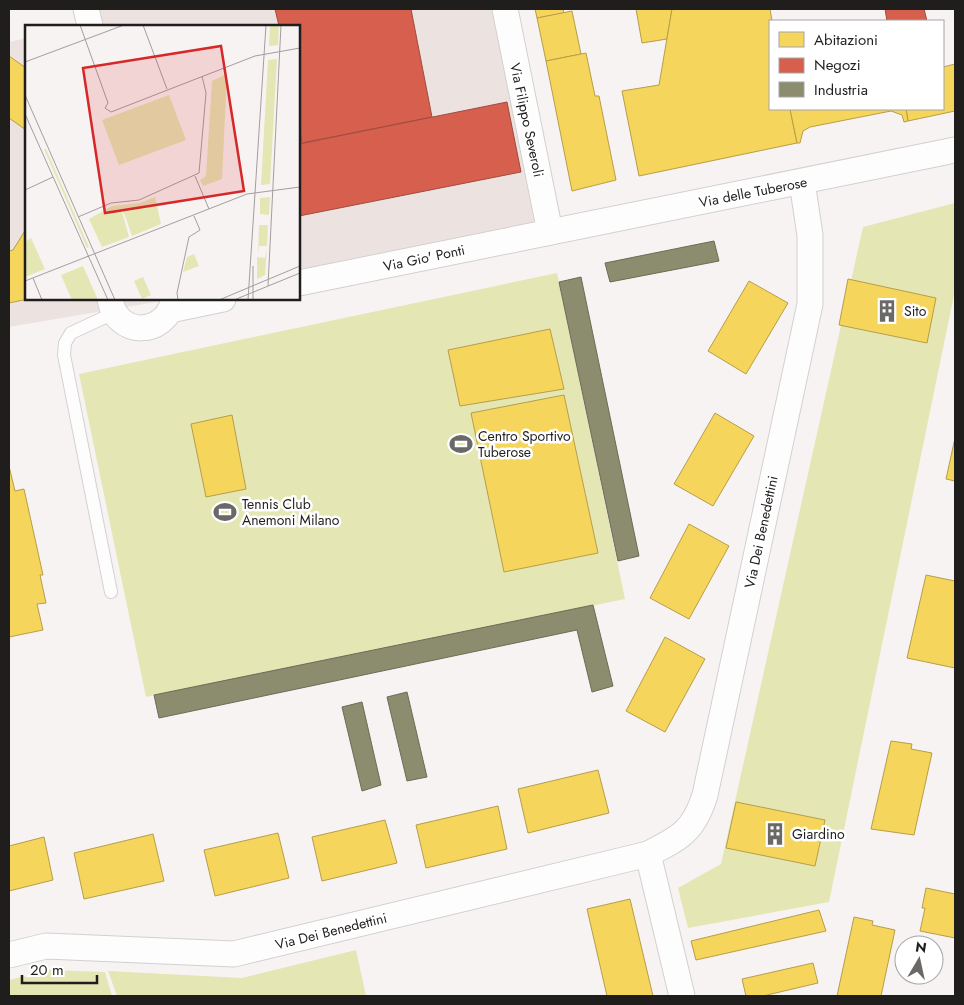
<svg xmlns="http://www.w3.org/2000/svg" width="964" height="1005" font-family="Jost,sans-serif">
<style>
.built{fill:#ece3e0}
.green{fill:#e4e6b4}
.homes{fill:#f6d55c;stroke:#b69e49}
.shops{fill:#d6604d;stroke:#9f4c3f}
.industry{fill:#8c8c6e;stroke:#6c6b56}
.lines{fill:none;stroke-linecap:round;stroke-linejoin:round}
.lane-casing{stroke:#d3d0cf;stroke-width:14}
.street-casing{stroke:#d3d0cf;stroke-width:27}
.lane{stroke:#fefdfd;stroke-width:12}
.street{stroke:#fefdfd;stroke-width:25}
.labels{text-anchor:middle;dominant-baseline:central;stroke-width:5;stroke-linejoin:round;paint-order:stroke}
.street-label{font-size:14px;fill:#201e1d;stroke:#fff}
.poi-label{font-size:14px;fill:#201e1d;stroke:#fff;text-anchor:start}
.inset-road{fill:none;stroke:#a19e9d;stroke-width:1}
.view{fill:#d62828;fill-opacity:0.15;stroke:#d62828;stroke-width:2.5}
.inset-edge{fill:none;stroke:#201e1d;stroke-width:2.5}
</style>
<rect width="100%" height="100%" fill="#f7f3f2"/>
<!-- built -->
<g class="built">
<polygon points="97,9 516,9 562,234 299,278 299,26 79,26"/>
<polygon points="26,38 26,299 173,299 9,327 9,42"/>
</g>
<!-- green -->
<g class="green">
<polygon points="955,203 955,290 829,902 688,928 678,888 721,864 863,227"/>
<polygon points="557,273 625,599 146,697 79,374"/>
<polygon points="356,950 366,996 117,996 108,971 242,978"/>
<polygon points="50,970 105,972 112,996 9,996 9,980"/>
</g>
<!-- homes -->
<g class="homes">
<polygon points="535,9 563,9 564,13 537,18"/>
<polygon points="636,9 672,9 667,39 642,43"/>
<polygon points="672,9 770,9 772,21 770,21 770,109 790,109 797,143 639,176 622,91 659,85"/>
<polygon points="572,11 581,54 546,61 537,18"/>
<polygon points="586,53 595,96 599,96 616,180 572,191 546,61"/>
<polygon points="9,56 26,68 26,130 9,118"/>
<polygon points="955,64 955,111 908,121 906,109 943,109 943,67"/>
<polygon points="790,109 906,109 908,121 904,122 902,115 891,111 810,127 803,131 800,143 797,143"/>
<polygon points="26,229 28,299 9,303 9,251 13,250"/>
<polygon points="848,279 936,298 927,343 839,325"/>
<polygon points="749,281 788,303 746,374 708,351"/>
<polygon points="550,329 564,389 460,406 448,350"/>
<polygon points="564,395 598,553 504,572 471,413"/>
<polygon points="715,413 754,436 713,506 674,484"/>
<polygon points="232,415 246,489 206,497 191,424"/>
<polygon points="955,438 955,481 946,479"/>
<polygon points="9,466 15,491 24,489 43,575 40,575 46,603 37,604 43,630 9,637"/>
<polygon points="689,524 729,546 689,619 650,598"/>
<polygon points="926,575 955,581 955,668 907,658"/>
<polygon points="665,637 705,659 665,732 626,711"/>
<polygon points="891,741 912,744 911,749 932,753 914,835 871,829"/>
<polygon points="598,770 609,813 528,833 518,789"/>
<polygon points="736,802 825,820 815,866 726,848"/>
<polygon points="498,806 507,849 426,868 416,825"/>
<polygon points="385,820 397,863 322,881 312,837"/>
<polygon points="278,833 289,878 215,896 204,850"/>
<polygon points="153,834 164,881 84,899 74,853"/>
<polygon points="44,837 53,880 9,891 9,846"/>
<polygon points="926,888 955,894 955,938 920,931 925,908 922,908"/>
<polygon points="630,899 653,996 607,996 587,909"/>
<polygon points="819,910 826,931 696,960 691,941"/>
<polygon points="854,917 873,921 872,925 895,930 881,996 837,996"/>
<polygon points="813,963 818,983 763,996 746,996 742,979"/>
</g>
<!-- shops -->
<g class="shops">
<polygon points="275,9 411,9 432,117 302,143 299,124 299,26 279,26"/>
<polygon points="885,9 924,9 927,21 887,21"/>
<polygon points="507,102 521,172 299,216 299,144"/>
</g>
<!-- industry -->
<g class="industry">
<polygon points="714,241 719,261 610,282 605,263"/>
<polygon points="581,277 639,556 618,561 559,282"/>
<polygon points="593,605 613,686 592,692 577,630 159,718 154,695"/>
<polygon points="407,692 427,777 407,781 387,697"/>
<polygon points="362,702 381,785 362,791 342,707"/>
</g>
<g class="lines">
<defs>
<polyline id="lane" points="111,592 64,355 65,343 71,333 114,313"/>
<g id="street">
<polyline points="86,9 90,26"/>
<polyline points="505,9 550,232"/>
<polyline points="299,283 955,150"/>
<path d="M110 299C116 338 166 337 174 299"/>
<polyline points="170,310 223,299"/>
<polyline points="648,854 682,996"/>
<path d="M9 955 46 946 234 954 648 854C680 838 694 831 705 795L810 304V235L802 182"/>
</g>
</defs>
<!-- lane casing -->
<use href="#lane" class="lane-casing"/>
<!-- street casing -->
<use href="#street" class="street-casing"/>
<!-- lane -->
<use href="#lane" class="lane"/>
<!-- street -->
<use href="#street" class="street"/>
</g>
<!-- icons -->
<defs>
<symbol id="building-bare" viewBox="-9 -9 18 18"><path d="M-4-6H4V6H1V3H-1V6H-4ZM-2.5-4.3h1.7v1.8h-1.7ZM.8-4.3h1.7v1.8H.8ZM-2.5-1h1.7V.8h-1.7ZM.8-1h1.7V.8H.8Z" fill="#6b6968" stroke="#fff" stroke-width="2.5" paint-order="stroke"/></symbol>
<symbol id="stadium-bare" viewBox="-9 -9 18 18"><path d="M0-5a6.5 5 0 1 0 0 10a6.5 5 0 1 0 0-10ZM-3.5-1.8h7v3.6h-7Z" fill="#6b6968" stroke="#fff" stroke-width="2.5" paint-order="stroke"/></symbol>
</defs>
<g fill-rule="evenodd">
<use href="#building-bare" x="871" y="295" width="32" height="32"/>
<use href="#stadium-bare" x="445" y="428" width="32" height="32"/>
<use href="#stadium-bare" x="209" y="496" width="32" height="32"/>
<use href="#building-bare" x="759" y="818" width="32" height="32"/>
</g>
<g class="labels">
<!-- street labels -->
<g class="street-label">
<text transform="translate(527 120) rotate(78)">Via Filippo Severoli</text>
<text transform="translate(753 192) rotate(-11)">Via delle Tuberose</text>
<text transform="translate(424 258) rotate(-12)">Via Gio' Ponti</text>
<text transform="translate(761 532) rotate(-78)">Via Dei Benedettini</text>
<text transform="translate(331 931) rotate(-14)">Via Dei Benedettini</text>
</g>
<!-- poi labels -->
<g class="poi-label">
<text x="904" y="311">Sito</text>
<text x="478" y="436">Centro Sportivo<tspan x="478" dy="16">Tuberose</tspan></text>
<text x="242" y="504">Tennis Club<tspan x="242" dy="16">Anemoni Milano</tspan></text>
<text x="792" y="834">Giardino</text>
</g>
</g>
<!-- overview -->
<g transform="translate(25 25)">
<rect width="275" height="275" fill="#f7f3f2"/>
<path d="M245 0H254L253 20 244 21ZM252 34 245 159 236 160 243 35ZM202 49 197 154 178 161 175 155 181 151 187 56ZM144 70 161 115 94 140 77 95ZM19 124H21L64 222 62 223ZM130 172 136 199 107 211 101 193 96 183 104 212 77 222 64 194 87 181 115 178ZM245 172 244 190 235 189V173ZM234 200H243L242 221H234L233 231ZM6 213 20 244 0 252V217ZM242 223 240 250 232 254V232L240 233ZM169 229 174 241 158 247 162 232ZM58 241 73 275H47L36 250ZM118 252 126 270 117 274 109 256Z" fill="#e4e6b4"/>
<path class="inset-road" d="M55 0 83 78M118 0 142 64M0 37 99 0M0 70 90 275M83 78 80 83 86 87 230 31 275 23M0 89 83 275M170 151 184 184M0 165 28 152M53 192 86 178 114 175 174 148 181 68 177 51M8 253 17 275M0 256 222 169 275 162M243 261 256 0M153 275 152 268 164 212 175 205 169 191M194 275 275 241M209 275 275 248M223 275 241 0M228 275V241"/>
<path class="view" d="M196 21 219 166 80 188 58 43Z"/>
<rect width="275" height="275" class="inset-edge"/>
</g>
<!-- border -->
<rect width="964" height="1005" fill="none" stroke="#201e1d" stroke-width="20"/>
<!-- legend -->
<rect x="769" y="20" width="175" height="90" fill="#ffffff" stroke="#a6a5a5"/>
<rect x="779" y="32" width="25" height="15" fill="#f6d55c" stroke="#a6a5a5"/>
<text x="814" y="45" font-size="15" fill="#201e1d">Abitazioni</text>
<rect x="779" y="58" width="25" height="15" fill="#d6604d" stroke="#a6a5a5"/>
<text x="814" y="70" font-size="15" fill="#201e1d">Negozi</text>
<rect x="779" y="82" width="25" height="15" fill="#8c8c6e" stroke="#a6a5a5"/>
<text x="814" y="95" font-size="15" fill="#201e1d">Industria</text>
<!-- north arrow -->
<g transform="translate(919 960) rotate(9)"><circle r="24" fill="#ffffff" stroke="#a6a5a5"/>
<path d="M0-4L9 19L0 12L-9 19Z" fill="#6b6968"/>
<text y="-8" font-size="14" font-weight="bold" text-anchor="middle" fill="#201e1d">N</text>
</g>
<!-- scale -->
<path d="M22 975v8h75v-8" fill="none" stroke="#201e1d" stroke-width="2.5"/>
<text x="30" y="975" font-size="15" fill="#201e1d" stroke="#ffffff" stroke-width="4" paint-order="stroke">20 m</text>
</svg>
